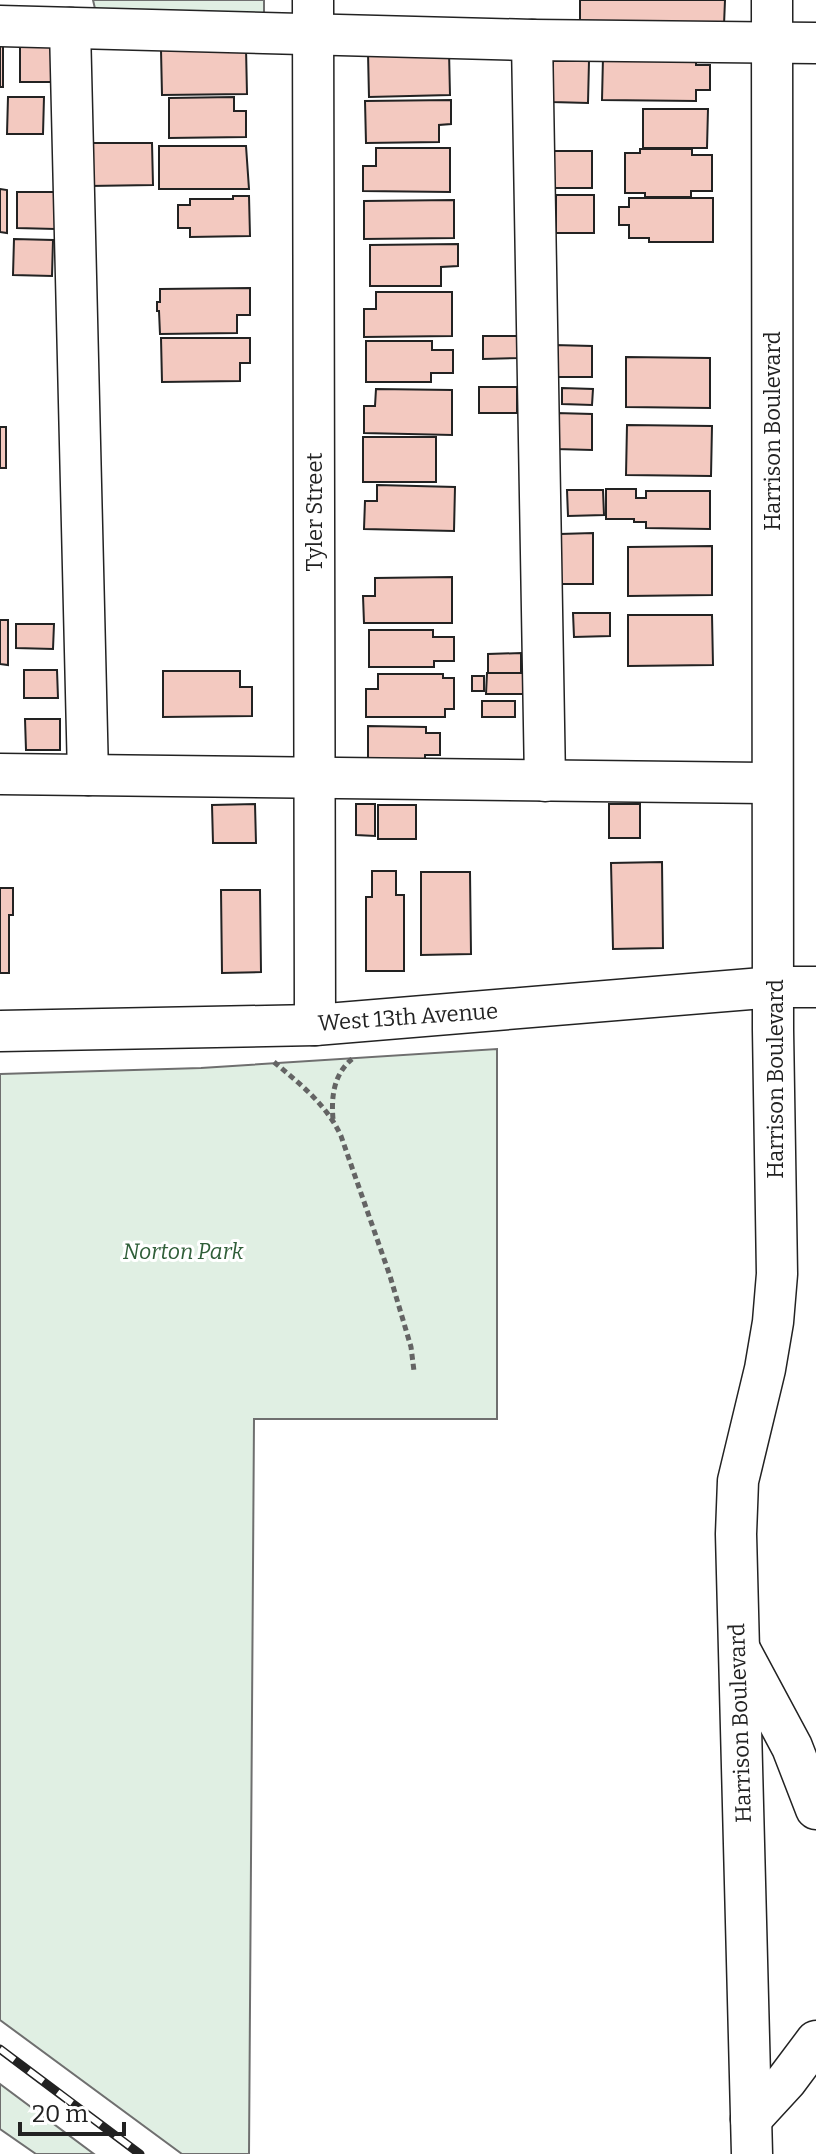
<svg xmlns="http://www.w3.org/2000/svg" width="816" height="2154" font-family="Bitter,serif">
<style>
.green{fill:#e0efe3;stroke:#6f6f6f;stroke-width:2}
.building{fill:#f3c9c0;stroke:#222;stroke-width:2}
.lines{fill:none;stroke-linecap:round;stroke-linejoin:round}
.minor-casing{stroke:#222;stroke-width:43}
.path{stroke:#646464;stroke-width:5;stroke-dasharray:6 4;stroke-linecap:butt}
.minor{stroke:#fff;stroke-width:40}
.rail-casing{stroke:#222;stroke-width:9}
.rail{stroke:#fff;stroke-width:6;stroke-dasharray:18;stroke-linecap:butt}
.labels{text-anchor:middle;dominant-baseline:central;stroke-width:6;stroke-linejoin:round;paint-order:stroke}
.street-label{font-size:22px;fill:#222;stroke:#fff}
.park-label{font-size:22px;font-style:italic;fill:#2f5e38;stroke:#fff}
</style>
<rect width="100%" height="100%" fill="#fff"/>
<!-- green -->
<g class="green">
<polygon points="93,0 264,0 264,22 96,13"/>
<polygon points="497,1049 497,1419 254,1419 249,2154 182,2154 0,2020 0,1074 201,1068"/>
<polygon points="0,2084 94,2154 36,2154 0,2129"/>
</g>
<!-- building -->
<g class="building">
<polygon points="580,0 725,0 724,25 580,23"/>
<rect x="0" y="44" width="3" height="43"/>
<polygon points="20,47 51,47 52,82 20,82"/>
<polygon points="246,48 247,94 162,95 161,50"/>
<polygon points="449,51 450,95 369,97 368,53"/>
<polygon points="603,57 696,58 696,65 710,65 710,90 696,90 696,101 602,100"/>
<polygon points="553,61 589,61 588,103 552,102"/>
<polygon points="8,97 44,97 43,134 7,134"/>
<polygon points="234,97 234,111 246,111 246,137 169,138 169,98"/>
<polygon points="451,100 451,124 439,125 439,142 366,143 365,101"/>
<polygon points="643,109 708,109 707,148 643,148"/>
<polygon points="88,143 152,143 153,185 89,186"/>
<polygon points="159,146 246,146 249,189 159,189"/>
<polygon points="376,148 450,148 450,192 363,191 363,166 376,166"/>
<polygon points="640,149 692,149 692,155 712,155 712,191 691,191 691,197 645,197 645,193 625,193 625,153 640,153"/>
<polygon points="554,151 592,151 592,188 553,188"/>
<polygon points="0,189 7,190 7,233 0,232"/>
<polygon points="17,192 55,192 55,229 17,228"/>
<rect x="556" y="195" width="38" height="38"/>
<polygon points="233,196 249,196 250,236 190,237 190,228 178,228 178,205 190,205 190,199 233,199"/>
<polygon points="629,198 713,198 713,242 649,242 649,238 629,238 629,225 619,225 619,207 629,207"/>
<polygon points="454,200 454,238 364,239 364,201"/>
<polygon points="14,239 53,240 52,276 13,275"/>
<polygon points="458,244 458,266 441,267 441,286 370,286 370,245"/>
<polygon points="250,288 250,315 237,315 237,333 160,334 159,311 157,311 157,302 160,302 160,289"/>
<polygon points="376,292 452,292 452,336 364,337 364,309 376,309"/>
<polygon points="483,336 518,336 519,358 483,359"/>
<polygon points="161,338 250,338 250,363 240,363 240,381 162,382"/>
<polygon points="366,341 432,341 432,350 453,350 453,373 431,373 431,382 366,382"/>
<polygon points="554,345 592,346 592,377 554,377"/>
<polygon points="626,357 710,358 710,408 626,407"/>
<rect x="479" y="387" width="38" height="26"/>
<polygon points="562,388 593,389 592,405 562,404"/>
<polygon points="376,389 452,390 452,435 364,433 364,406 375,406"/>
<polygon points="556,413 592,414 592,450 556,449"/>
<polygon points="627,425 712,426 711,476 626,475"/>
<rect x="0" y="427" width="6" height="41"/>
<rect x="363" y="437" width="73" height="45"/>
<polygon points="377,485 455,487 454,531 364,529 365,501 377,501"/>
<polygon points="606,489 636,489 636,498 646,498 646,491 710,491 710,529 646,528 646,522 634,522 634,519 606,519"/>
<polygon points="567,490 603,490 604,515 568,516"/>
<polygon points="593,533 593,584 560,584 560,534"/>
<polygon points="712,546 712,595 628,596 628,547"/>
<polygon points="452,577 452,623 364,623 363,596 375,596 375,578"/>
<polygon points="573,613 610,613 610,636 574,637"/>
<polygon points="628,615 712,615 713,665 628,666"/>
<polygon points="0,620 8,620 8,665 0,664"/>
<polygon points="16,624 54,624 53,649 16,648"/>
<polygon points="369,630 433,630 433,637 454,637 454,661 434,661 434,667 369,667"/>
<polygon points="521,653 521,673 488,673 488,654"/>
<polygon points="24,670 57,670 58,698 24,698"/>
<polygon points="163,671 240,671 240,687 252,687 252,716 163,717"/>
<polygon points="487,673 523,673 523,694 486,694"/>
<polygon points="378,674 443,674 443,678 454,678 454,709 445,709 445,717 366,717 366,689 378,689"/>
<rect x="472" y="676" width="12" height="15"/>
<rect x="482" y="701" width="33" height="16"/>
<polygon points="25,719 60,719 60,750 26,750"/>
<polygon points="368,726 426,727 426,733 440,733 440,755 425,755 425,760 368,760"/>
<polygon points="255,804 256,843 213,843 212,805"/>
<polygon points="356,804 375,804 375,836 356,835"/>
<rect x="609" y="804" width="31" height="34"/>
<rect x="378" y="805" width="38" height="34"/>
<polygon points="662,862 663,948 613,949 611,863"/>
<polygon points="372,871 396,871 396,895 404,895 404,971 366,971 366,897 372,897"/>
<polygon points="421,872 470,872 471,954 421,955"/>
<polygon points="0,888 13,888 13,915 9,915 9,973 0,973"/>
<polygon points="221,890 260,890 261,972 222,973"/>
</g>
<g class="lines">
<defs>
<g id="minor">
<polyline points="313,0 315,1025"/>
<polyline points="0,26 532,40 816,43"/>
<polyline points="70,28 88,775"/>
<polyline points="532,40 545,781"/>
<polyline points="0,774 772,783"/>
<polyline points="0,1031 315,1025 774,987 816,987"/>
<polyline points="740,1650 792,1747 816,1809"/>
<polyline points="751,2119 786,2081 816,2041"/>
<polyline points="752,2154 736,1534 738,1481 765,1369 773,1322 777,1274 773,1030 772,0"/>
</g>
</defs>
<!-- minor casing -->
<use href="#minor" class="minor-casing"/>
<!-- path -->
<g class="path">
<path d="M274 1062C300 1084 327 1105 341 1136L390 1276 411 1347 414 1371"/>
<path d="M333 1119C331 1096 334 1074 352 1059"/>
</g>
<!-- minor -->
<use href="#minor" class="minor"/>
<defs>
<polyline id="rail" points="0,2049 140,2154"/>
</defs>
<!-- rail casing -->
<use href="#rail" class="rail-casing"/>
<!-- rail -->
<use href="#rail" class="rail"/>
</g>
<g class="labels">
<!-- street labels -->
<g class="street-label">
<text transform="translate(772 431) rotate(-90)">Harrison Boulevard</text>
<text transform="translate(314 512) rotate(-90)">Tyler Street</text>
<text transform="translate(408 1017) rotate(-4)">West 13th Avenue</text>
<text transform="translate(775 1079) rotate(-90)">Harrison Boulevard</text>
<text transform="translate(740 1723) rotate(-92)">Harrison Boulevard</text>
</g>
<!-- park labels -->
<g class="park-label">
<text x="183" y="1251">Norton Park</text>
</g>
</g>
<!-- scale -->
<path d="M20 2122v12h104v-12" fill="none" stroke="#222222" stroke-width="4"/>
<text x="32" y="2122" font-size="24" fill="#222222" stroke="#ffffff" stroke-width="6" paint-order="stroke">20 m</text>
</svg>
